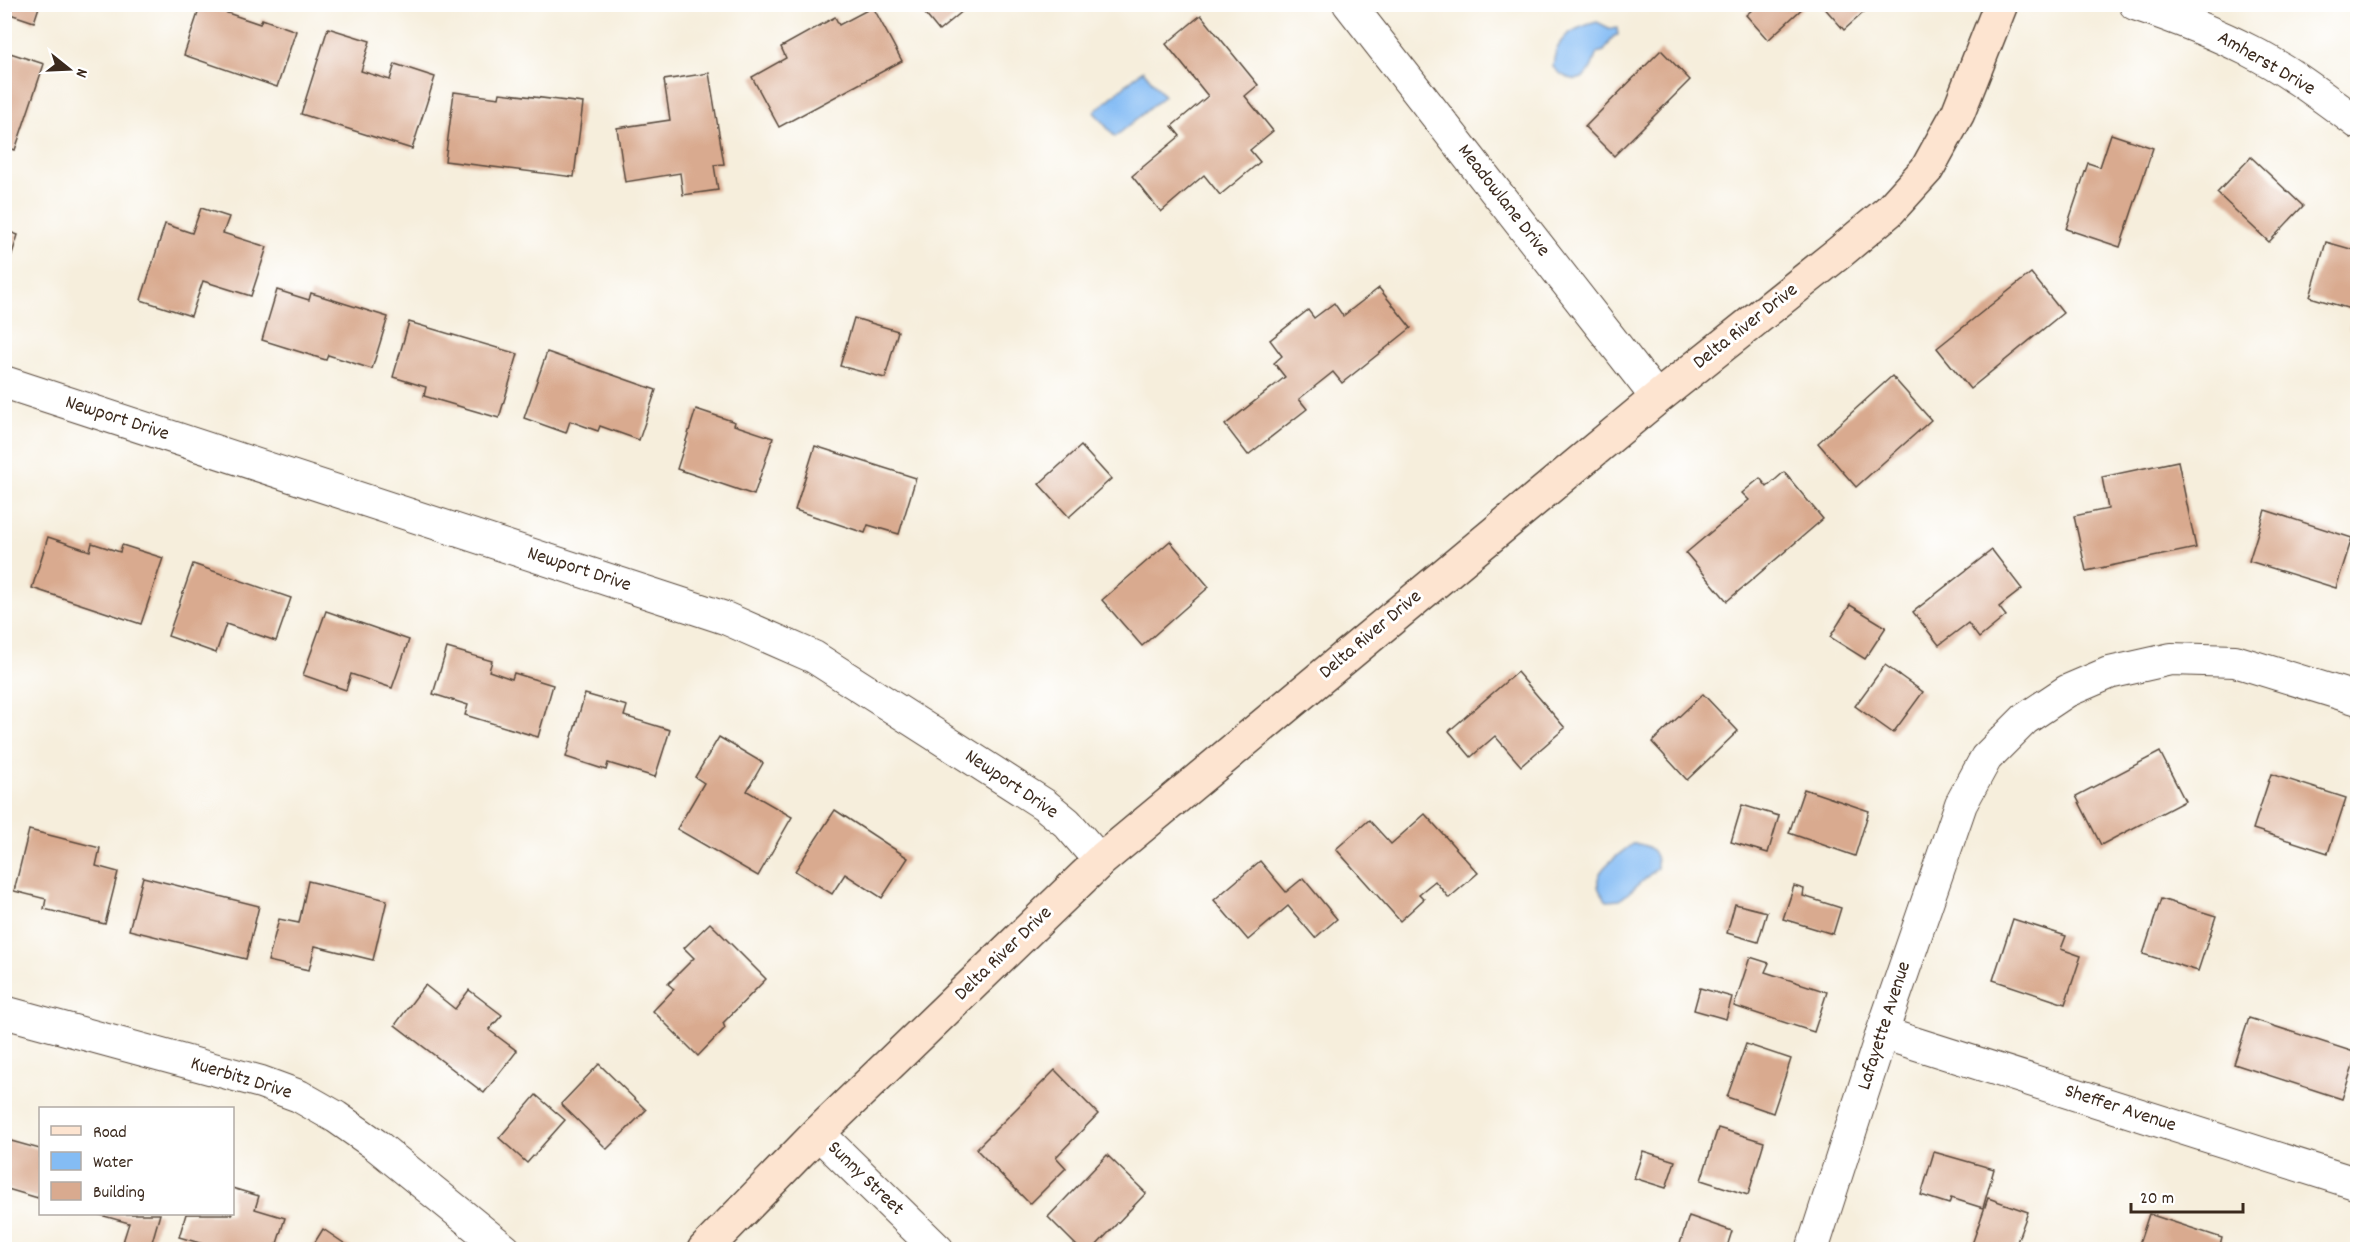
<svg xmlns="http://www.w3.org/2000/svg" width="2362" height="1254" font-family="Dekko,sans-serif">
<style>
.water{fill:#84bcf4;stroke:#607389;stroke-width:1.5}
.building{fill:#d9aa8f}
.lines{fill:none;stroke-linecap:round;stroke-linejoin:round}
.street-casing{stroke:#57473a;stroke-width:34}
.secondary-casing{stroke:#57473a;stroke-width:36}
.street{stroke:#fff;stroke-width:32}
.secondary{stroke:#fde4d0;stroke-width:33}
.labels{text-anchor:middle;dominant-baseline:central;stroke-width:6;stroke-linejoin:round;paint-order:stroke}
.street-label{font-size:20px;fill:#3b2a1e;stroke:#fff}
</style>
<rect width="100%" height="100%" fill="#fff"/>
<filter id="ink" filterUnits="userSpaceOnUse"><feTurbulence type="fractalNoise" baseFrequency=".0167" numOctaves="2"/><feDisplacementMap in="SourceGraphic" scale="12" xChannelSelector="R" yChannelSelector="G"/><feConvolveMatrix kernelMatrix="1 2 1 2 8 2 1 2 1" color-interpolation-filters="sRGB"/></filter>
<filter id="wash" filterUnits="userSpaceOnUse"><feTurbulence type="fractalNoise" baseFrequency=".008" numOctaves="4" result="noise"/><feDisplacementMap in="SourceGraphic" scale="24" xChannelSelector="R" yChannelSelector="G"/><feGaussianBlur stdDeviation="1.35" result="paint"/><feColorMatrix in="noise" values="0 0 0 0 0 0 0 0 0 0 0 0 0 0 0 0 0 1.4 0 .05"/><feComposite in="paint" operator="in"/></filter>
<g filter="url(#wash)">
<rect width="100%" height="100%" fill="#f6eedc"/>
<!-- water -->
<g class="water">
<path d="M1597 22 1611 29 1617 28 1618 35 1614 36 1604 51 1597 53C1594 59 1593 66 1589 71 1579 87 1562 77 1553 67 1555 38 1570 29 1597 22Z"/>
<polygon points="1143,70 1164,96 1115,137 1094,112"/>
<path d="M1632 844C1648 843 1659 851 1657 868L1620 900 1607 901C1582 875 1613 860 1632 844Z"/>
</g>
<g id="blocks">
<!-- building -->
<g class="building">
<polygon points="4,4 40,4 34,22 4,12"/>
<polygon points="201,4 260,24 262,19 296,31 277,87 184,55"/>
<polygon points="917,4 971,4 939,31"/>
<polygon points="1759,4 1807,4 1768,40 1746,15"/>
<polygon points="1821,4 1873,4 1844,30"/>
<polygon points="873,7 902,61 779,127 752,77 786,58 781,47 835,17 839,25"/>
<polygon points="1201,15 1258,85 1245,96 1273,131 1250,150 1260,162 1220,195 1204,175 1161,212 1132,176 1180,136 1172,126 1208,96 1166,44"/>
<polygon points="328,28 370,41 361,71 390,80 395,64 435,77 412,149 301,114"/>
<polygon points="1661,50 1690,80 1614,156 1585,127"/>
<polygon points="4,51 44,64 15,150 4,146"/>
<polygon points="709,73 724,164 714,165 718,190 683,195 680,173 625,182 617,128 670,120 664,80"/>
<polygon points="454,92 499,98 500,93 583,103 574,177 445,161"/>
<polygon points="2111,134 2153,148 2120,247 2066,229 2088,163 2100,167"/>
<polygon points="2251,157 2303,206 2269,242 2217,193"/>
<polygon points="201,208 229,217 223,233 267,247 251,296 203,281 191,316 141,300 165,224 192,233"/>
<polygon points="4,230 18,235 5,276 4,276"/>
<polygon points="2326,242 2358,251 2358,331 2349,329 2354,310 2310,297"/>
<polygon points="2031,273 2063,313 1970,389 1937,348"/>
<polygon points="1379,288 1411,328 1342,383 1333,372 1299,399 1307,409 1248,455 1225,425 1285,377 1274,363 1282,356 1270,340 1308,310 1314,318 1334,303 1343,316"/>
<polygon points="277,290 309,300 311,293 388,317 372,369 328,355 326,360 262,340"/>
<polygon points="854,318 898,331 885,378 840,366"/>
<polygon points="409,322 518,354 499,418 424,396 426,387 393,377"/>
<polygon points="547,352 656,390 639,440 600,426 598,431 570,421 566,433 524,418"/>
<polygon points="1892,376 1931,420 1856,487 1818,443"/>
<polygon points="696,409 735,422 734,425 773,438 754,495 677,469"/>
<polygon points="815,446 916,478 899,534 868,525 865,533 795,510"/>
<polygon points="1081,446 1111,479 1069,517 1039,484"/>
<polygon points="2178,461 2196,548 2086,571 2074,516 2108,509 2102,477"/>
<polygon points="1784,472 1823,519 1727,601 1686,553 1749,500 1742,493 1760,478 1767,487"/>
<polygon points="2265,510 2352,538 2336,588 2249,561"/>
<polygon points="48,537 90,551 92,543 120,552 122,545 163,558 141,624 32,588"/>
<polygon points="1170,541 1209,587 1142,646 1102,600"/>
<polygon points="1992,550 2022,589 1999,607 2006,616 1979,638 1968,623 1939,645 1913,612"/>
<polygon points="193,564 291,598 276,641 226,624 216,653 168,636"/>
<polygon points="1850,605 1886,627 1865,659 1830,637"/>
<polygon points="326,611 409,640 392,688 351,674 346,690 303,675"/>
<polygon points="447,648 492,661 489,671 512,679 514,673 553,685 538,737 465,715 468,705 433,694"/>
<polygon points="1885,665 1923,692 1893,733 1855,706"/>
<polygon points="1517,672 1565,728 1521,766 1495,736 1471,757 1449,731"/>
<polygon points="585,694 627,706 624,716 670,730 655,777 608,763 606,770 566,757"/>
<polygon points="1703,694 1738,731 1687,780 1652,742"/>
<polygon points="719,737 763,763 747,791 792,817 758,876 677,829 704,783 695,777"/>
<polygon points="2160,752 2185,801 2101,845 2076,796"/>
<polygon points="2271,774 2346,798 2328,853 2253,829"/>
<polygon points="1804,789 1869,811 1855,856 1789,833"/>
<polygon points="1742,805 1779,816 1768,853 1731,842"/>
<polygon points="835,810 908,858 882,898 845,874 832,894 795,871"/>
<polygon points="1425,814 1478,873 1449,898 1435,881 1419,894 1424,899 1400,921 1336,849 1369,820 1391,844"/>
<polygon points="29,830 100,848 96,866 118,872 105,924 44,909 46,899 14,891"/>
<polygon points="1260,861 1286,892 1303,878 1337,919 1315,938 1288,906 1248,940 1214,900"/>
<polygon points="143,877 259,906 246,959 129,930"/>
<polygon points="308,881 387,900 373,960 315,946 309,970 268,961 279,919 299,923"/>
<polygon points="1794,886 1804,889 1803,896 1841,908 1833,934 1783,919"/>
<polygon points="2161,899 2216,916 2198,971 2143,954"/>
<polygon points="1735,904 1767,912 1758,942 1727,933"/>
<polygon points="2013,919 2066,936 2061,949 2081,956 2065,1004 1993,980"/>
<polygon points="710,923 766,979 723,1023 725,1028 698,1056 653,1011 674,989 668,984 694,958 684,948"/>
<polygon points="1750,957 1769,963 1765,972 1827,992 1814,1032 1734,1006"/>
<polygon points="425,985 455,1009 469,990 502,1015 489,1030 517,1051 484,1093 395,1025"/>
<polygon points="1700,988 1732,997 1726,1019 1694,1010"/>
<polygon points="2249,1018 2357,1053 2342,1099 2234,1064"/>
<polygon points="1746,1044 1791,1059 1773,1113 1727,1097"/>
<polygon points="599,1064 646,1110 607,1149 561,1104"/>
<polygon points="1055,1070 1098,1114 1056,1157 1066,1168 1030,1204 976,1149"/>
<polygon points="536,1095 565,1120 527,1163 499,1138"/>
<polygon points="1718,1128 1764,1142 1748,1195 1701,1180"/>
<polygon points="4,1139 40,1149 40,1190 38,1198 4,1188"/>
<polygon points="1643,1151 1675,1161 1666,1188 1634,1178"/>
<polygon points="1934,1152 1994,1169 1983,1208 1951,1198 1949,1204 1921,1195"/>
<polygon points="1107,1155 1146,1193 1092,1250 1081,1250 1048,1217"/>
<polygon points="232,1188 259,1196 255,1209 285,1218 275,1250 208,1250 210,1246 179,1237 186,1214 232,1214"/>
<polygon points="1988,1198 2028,1212 2014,1250 1970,1250"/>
<polygon points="97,1214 160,1214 150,1249 123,1242 129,1223"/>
<polygon points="2149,1214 2222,1238 2219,1250 2137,1250"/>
<polygon points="1689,1216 1732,1231 1726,1250 1678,1250"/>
<polygon points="323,1229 354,1250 310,1250"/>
</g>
</g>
</g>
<g filter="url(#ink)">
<use href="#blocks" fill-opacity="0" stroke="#57473a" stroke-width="1.5"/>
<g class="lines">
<defs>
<g id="street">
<polyline points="1349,4 1657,398"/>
<path d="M2135 4C2174 17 2213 32 2250 51 2288 70 2324 98 2358 123"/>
<polyline points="4,382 725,618 814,657 1045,805 1067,823 1100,861"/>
<polyline points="4,1012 261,1082 299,1096 336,1117 376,1145 505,1250"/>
<polyline points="1882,1033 2358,1184"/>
<polyline points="818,1133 938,1250"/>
<polyline points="1812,1250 1882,1033 1961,804 1986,758 2025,719 2067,691 2109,673 2171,659 2235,661 2358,699"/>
</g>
<polyline id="secondary" points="704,1250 818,1133 1100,861 1657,398 1840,252 1889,211 1927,169 1958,113 2001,4"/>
</defs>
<!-- street casing -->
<use href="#street" class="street-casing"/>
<!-- secondary casing -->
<use href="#secondary" class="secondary-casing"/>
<!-- street -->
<use href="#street" class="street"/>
<!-- secondary -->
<use href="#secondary" class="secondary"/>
</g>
</g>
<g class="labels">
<!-- street labels -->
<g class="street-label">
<text transform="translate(2266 64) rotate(30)">Amherst Drive</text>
<text transform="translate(1503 201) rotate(52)">Meadowlane Drive</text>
<text transform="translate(1746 327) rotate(-38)">Delta River Drive</text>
<text transform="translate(117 419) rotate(18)">Newport Drive</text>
<text transform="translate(579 570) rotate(18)">Newport Drive</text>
<text transform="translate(1371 635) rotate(-40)">Delta River Drive</text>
<text transform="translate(1011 785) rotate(34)">Newport Drive</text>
<text transform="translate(1004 954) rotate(-44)">Delta River Drive</text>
<text transform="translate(1885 1026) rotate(-72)">Lafayette Avenue</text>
<text transform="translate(241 1079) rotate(17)">Kuerbitz Drive</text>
<text transform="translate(2120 1109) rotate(18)">Sheffer Avenue</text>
<text transform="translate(865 1179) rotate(44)">Sunny Street</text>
</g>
</g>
<!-- margin -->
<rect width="2362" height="1254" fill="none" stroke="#fff" stroke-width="24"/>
<!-- legend -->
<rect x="39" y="1107" width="195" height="108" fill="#ffffff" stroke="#b1aaa5" stroke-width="1.5"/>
<rect x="51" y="1126" width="30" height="9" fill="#fde4d0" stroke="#b1aaa5" stroke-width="1.5"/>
<text x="93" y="1137" font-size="18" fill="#3b2a1e">Road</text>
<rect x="51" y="1152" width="30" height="18" fill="#84bcf4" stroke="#b1aaa5" stroke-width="1.5"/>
<text x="93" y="1167" font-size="18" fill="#3b2a1e">Water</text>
<rect x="51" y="1182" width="30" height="18" fill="#d9aa8f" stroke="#b1aaa5" stroke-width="1.5"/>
<text x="93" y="1197" font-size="18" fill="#3b2a1e">Building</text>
<!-- north arrow -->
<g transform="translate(69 69) rotate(108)" stroke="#ffffff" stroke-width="4.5" paint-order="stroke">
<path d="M0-4.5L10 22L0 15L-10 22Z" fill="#3b2a1e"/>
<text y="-9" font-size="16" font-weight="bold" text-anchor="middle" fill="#3b2a1e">N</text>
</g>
<!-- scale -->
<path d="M2131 1203v9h112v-9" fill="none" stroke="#3b2a1e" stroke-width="3"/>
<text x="2140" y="1203" font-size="18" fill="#3b2a1e" stroke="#ffffff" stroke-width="4.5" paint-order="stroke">20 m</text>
</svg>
